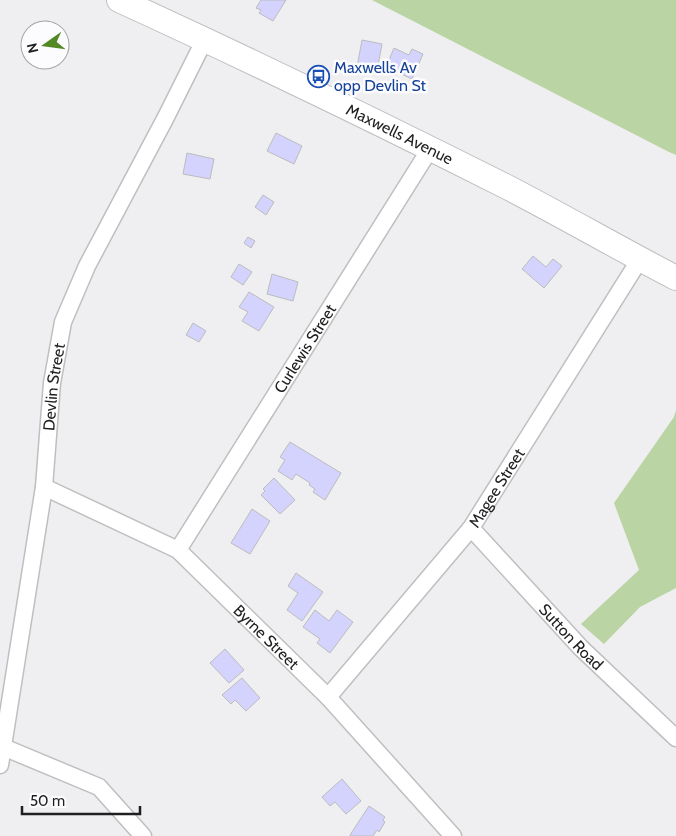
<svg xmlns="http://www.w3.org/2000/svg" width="676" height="836" font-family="Cabin,sans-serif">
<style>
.green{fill:#bad4a3}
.building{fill:#d3d3fd;stroke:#bcbcbe}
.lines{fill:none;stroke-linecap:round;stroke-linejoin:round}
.street-casing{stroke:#bfbfc1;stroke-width:19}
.secondary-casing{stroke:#bfbfc1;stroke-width:26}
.street{stroke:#fff;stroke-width:16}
.secondary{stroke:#fff;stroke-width:24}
.labels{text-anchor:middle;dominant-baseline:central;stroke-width:5;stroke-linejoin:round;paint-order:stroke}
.transit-label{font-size:16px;fill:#164399;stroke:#fcfcfe;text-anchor:start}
.street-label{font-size:16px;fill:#1f1f20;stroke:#fcfcfe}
</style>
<rect width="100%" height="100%" fill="#efeff1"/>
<!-- green -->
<g class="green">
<polygon points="372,0 676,0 676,155 669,152"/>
<polygon points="676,410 676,588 640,607 604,644 581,624 639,570 614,503 674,417"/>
</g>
<!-- building -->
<g class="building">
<polygon points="261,0 286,0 273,21 259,13 261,10 256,8"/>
<polygon points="362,40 382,44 377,71 357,67"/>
<polygon points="394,48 409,55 412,49 423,54 412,79 386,67"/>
<polygon points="276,133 302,146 294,164 267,151"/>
<polygon points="187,153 214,159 210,179 183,174"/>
<polygon points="263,195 274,202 266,215 255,207"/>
<polygon points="248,237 255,241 251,248 244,243"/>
<polygon points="533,256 546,267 553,259 562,266 544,288 522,269"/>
<polygon points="239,264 252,272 243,285 231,277"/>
<polygon points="272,274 298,282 293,301 267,294"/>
<polygon points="249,292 274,307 259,331 242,321 248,312 239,307"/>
<polygon points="193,323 206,331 199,342 186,335"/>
<polygon points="290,442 341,473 325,500 313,492 315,489 309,485 310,483 296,474 292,480 278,471 285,460 280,457"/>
<polygon points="274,478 295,500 280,514 261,495 265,491 263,489"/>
<polygon points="252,509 270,521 250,554 231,543"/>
<polygon points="296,573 323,592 302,621 287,610 298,593 288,586"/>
<polygon points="315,610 329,621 337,610 353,622 330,653 317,643 320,639 303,627"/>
<polygon points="225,649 244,670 229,683 210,663"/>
<polygon points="242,678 260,698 246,711 235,700 231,704 222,695"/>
<polygon points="342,779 361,801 346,814 335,802 330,806 322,797"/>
<polygon points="369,806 385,817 383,820 385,822 379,832 377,830 373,836 351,836 350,835"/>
</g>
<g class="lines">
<defs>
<g id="street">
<path id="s1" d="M44 487 178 550 328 697 453 836"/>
<path id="s2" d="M471 528 581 648 676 738"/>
<path id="s3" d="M178 550 430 149"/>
<path id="s4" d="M328 697 471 528 640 259"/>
<polyline points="3,747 99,787 143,836"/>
<path id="s5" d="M0 765 44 487 52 383 63 322 87 266 166 117 205 39"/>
</g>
<g id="secondary">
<path id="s6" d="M119 0C250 60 380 123 509 188 565 217 620 249 676 278"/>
</g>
</defs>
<!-- street casing -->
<use href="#street" class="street-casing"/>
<!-- secondary casing -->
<use href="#secondary" class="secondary-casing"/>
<!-- street -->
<use href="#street" class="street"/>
<!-- secondary -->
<use href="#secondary" class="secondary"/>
</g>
<!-- icons -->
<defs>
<symbol id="bus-ring" viewBox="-11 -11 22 22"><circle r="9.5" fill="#fcfcfe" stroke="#1a4fb4" stroke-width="1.5"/><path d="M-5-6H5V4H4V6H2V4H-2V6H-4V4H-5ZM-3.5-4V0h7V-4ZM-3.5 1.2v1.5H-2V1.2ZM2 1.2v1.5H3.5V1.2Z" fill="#1a4fb4"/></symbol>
</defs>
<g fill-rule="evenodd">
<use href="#bus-ring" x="306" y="64" width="25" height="25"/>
</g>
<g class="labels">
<!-- transit labels -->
<g class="transit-label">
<text x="334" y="67">Maxwells Av<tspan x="334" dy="18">opp Devlin St</tspan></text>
</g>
<!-- street labels -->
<g class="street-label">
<text stroke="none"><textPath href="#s6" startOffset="311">Maxwells Avenue</textPath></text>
<text stroke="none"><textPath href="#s3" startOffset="238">Curlewis Street</textPath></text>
<text stroke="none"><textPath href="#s5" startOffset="382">Devlin Street</textPath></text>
<text stroke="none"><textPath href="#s4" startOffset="269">Magee Street</textPath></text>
<text stroke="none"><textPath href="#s2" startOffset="148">Sutton Road</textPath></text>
<text stroke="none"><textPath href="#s1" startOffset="272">Byrne Street</textPath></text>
</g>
</g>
<!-- north arrow -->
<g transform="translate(45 45) rotate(256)"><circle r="24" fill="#fcfcfe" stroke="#a4a4a5"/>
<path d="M0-4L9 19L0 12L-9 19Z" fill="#528924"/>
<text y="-8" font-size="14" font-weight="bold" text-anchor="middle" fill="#1f1f20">N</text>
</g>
<!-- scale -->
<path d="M22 806v8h118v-8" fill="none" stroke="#1f1f20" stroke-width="2.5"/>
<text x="30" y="806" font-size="15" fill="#1f1f20" stroke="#fcfcfe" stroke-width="4" paint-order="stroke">50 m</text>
</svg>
